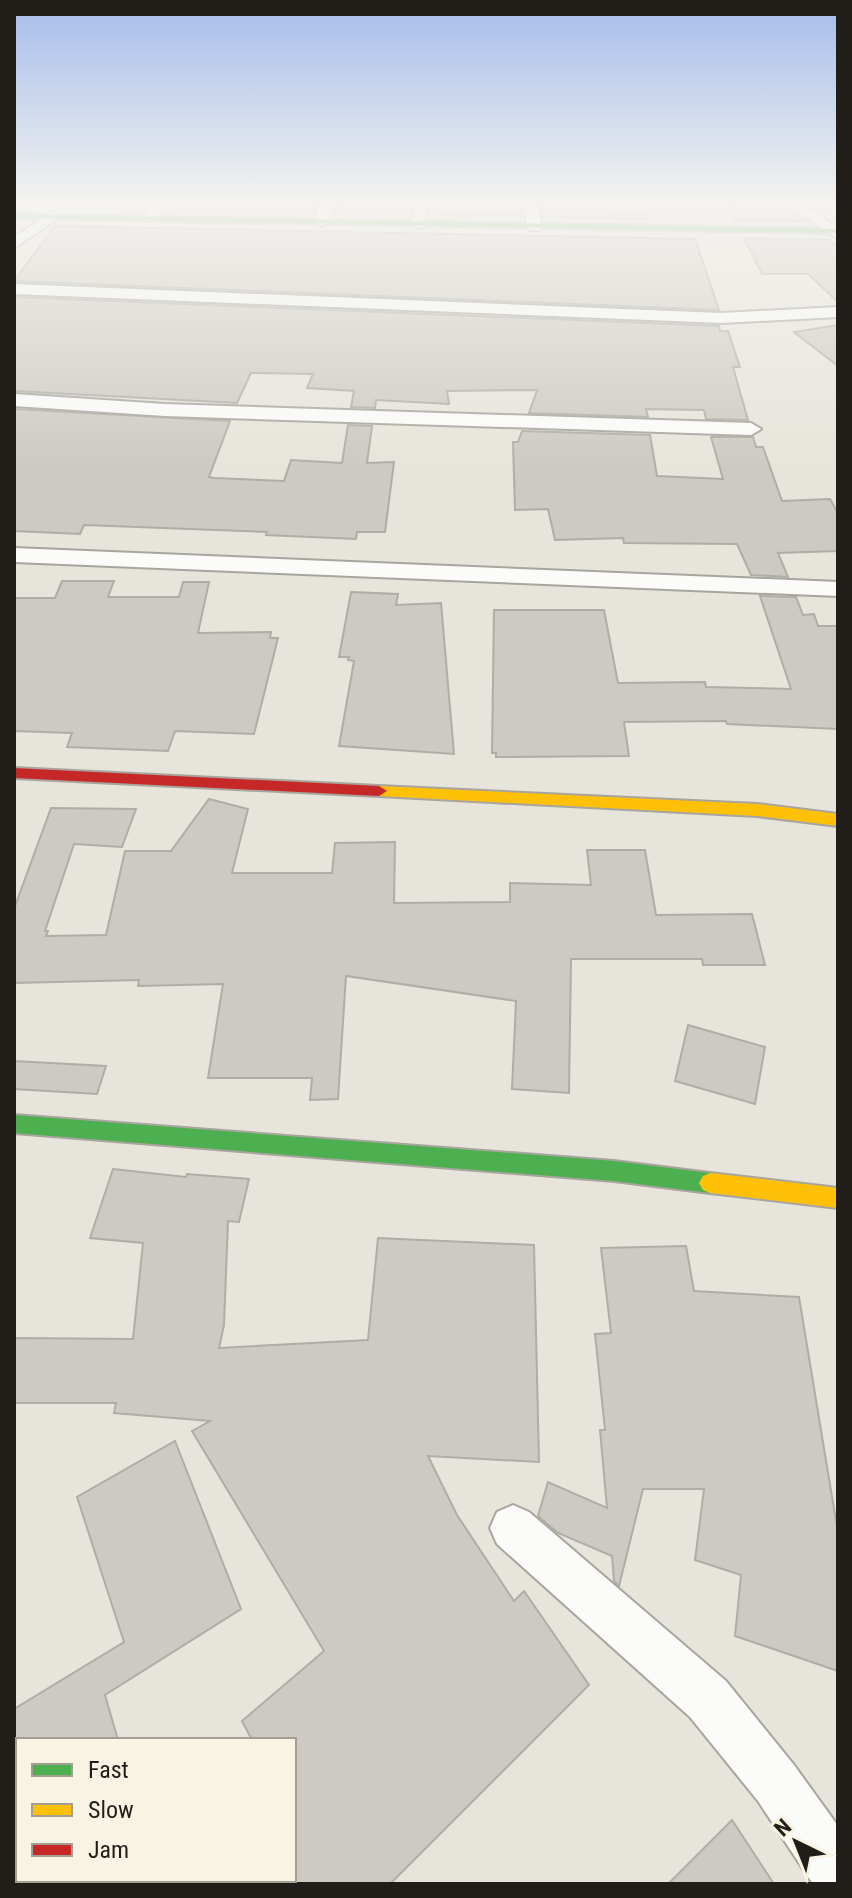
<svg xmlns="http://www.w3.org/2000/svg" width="852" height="1898" font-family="'Roboto Condensed',sans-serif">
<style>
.building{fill:#cccac2;stroke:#afada7;stroke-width:2}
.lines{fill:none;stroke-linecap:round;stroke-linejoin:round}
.street-casing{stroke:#a8a59e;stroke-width:4}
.fast-casing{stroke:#a8a59e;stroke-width:4}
.slow-casing{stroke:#a8a59e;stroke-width:4}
.jam-casing{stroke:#a8a59e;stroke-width:4}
.street{fill:#fbfbfa;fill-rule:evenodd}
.fast{fill:#4caf50;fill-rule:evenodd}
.slow{fill:#ffc107;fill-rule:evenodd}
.jam{fill:#c62828;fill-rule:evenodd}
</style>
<rect width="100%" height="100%" fill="#e7e4db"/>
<!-- building -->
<g class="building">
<polygon points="183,203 317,203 314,212 179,210"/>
<polygon points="337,203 379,203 373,214 335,213"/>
<polygon points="445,203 519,204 522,216 443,215"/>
<polygon points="604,203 605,214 647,214 648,219 542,217 539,204"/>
<polygon points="727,203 756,203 761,212 788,209 807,221 735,220"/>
<polygon points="55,226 695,239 719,310 14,281"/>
<polygon points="744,238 830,240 838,248 838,302 808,274 762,274"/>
<polygon points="14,297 719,326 720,331 728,331 740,367 733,367 748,420 706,419 704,410 646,409 648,417 529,413 537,390 447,391 449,404 376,400 375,408 351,407 354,391 307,388 313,374 251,373 237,403 14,391"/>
<polygon points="838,325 838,366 794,332"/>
<polygon points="14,409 230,421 209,477 214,478 284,481 291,460 342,463 348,425 372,426 367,463 394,462 385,532 357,532 356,539 266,535 267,532 84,525 80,534 14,531"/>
<polygon points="522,431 650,435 657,476 723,479 711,437 753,437 756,447 763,447 782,501 830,499 838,513 838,551 778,553 788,577 751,575 737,544 624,543 623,538 555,540 548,509 515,510 513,442 518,442"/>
<polygon points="62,581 114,581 108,597 179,597 183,582 209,582 198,633 271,632 270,638 278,638 254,734 175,731 168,751 67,747 72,733 14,731 14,598 55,598"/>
<polygon points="351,592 398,594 396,605 441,603 454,754 339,746 354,661 348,660 349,657 339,657"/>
<polygon points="760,596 796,597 803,615 814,614 818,626 838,626 838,729 727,724 726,721 624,722 629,756 496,757 496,753 492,753 494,610 604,610 618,683 705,682 706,687 791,689"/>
<polygon points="209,799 248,809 232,873 332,873 335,843 395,842 394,903 510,902 510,883 591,885 587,850 645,850 656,915 752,914 765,965 703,965 702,959 571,959 569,1093 512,1089 516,1001 346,976 338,1099 310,1100 312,1078 208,1078 223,984 138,986 139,980 14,983 14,909 51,808 136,809 122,847 74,844 45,931 48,931 46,936 106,935 125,851 171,851"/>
<polygon points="688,1025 765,1047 755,1104 675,1081"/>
<polygon points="14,1061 106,1066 97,1094 14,1089"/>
<polygon points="113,1169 186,1177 187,1174 249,1179 239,1222 228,1221 224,1325 219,1348 368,1340 378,1238 534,1245 539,1462 428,1456 457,1515 514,1601 524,1591 589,1685 390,1884 294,1884 294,1740 252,1740 242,1721 324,1651 192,1431 210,1421 114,1413 116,1403 14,1403 14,1338 133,1339 143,1243 90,1238"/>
<polygon points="686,1246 694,1291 799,1297 838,1533 838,1671 735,1636 741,1575 695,1560 704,1489 643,1489 619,1586 614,1581 612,1556 558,1533 538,1516 548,1482 607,1508 600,1430 605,1430 595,1334 611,1333 601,1248"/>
<polygon points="175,1441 241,1609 105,1695 118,1740 14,1740 14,1709 124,1642 77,1497"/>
<polygon points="732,1820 774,1884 668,1884"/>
</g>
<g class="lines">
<defs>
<g id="street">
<polygon points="153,203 168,203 153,221 143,221 141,218"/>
<polygon points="320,203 334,203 329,222 322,226 315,222"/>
<polygon points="414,203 428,203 424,227 419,228 412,224"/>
<polygon points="522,203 536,203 542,227 540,230 530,230 528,227"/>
<polygon points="785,203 801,203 838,228 838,239"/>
<polygon points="52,212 59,216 57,219 14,248 14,237"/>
<polygon points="14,284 721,313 838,307 838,317 721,323 14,294"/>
<polygon points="14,394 165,404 751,423 761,429 751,435 165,416 14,406"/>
<polygon points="14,548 838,582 838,596 14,562"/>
<polygon points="513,1505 529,1512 726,1681 794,1765 838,1826 838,1884 813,1884 758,1801 690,1717 497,1544 490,1528 497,1512"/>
</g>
<g id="fast">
<polygon points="14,214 838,229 838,233 14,218"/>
<polygon points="14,1115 614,1161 710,1173 717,1176 721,1183 717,1190 710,1193 614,1181 14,1133"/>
</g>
<g id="slow">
<polygon points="379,786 757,804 838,814 838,826 757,816 379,796 371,791"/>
<polygon points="710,1173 838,1188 838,1208 710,1193 703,1190 699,1183 703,1176"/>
</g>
<polygon id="jam" points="14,768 379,786 387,791 379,796 14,778"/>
</defs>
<!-- street casing -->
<use href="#street" class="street-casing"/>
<!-- fast casing -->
<use href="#fast" class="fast-casing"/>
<!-- slow casing -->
<use href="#slow" class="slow-casing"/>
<!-- jam casing -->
<use href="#jam" class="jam-casing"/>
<!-- street -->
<use href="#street" class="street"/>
<!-- fast -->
<use href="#fast" class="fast"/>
<!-- slow -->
<use href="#slow" class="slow"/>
<!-- jam -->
<use href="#jam" class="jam"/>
</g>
<!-- sky -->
<linearGradient id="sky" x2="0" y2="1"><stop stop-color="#a5bceb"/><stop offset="0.43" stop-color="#f4f3ef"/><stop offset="1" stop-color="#f4f3ef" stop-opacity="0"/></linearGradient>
<rect width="852" height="469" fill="url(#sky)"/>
<!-- border -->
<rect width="852" height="1898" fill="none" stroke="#211e19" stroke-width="32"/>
<!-- legend -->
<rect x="16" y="1738" width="280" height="144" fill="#f9f3e3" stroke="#a39e92" stroke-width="2"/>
<rect x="32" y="1764" width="40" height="12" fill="#4caf50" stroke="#a39e92" stroke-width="2"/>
<text x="88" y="1778" font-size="24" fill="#211e19">Fast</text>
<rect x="32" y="1804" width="40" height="12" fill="#ffc107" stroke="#a39e92" stroke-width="2"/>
<text x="88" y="1818" font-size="24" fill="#211e19">Slow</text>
<rect x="32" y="1844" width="40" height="12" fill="#c62828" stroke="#a39e92" stroke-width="2"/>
<text x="88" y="1858" font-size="24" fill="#211e19">Jam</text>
<!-- north arrow -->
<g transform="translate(796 1842) rotate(317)" stroke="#f9f3e3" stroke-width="6" paint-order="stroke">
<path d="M0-6L14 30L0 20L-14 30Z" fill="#211e19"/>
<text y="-12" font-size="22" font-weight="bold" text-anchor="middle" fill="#211e19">N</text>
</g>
</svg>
